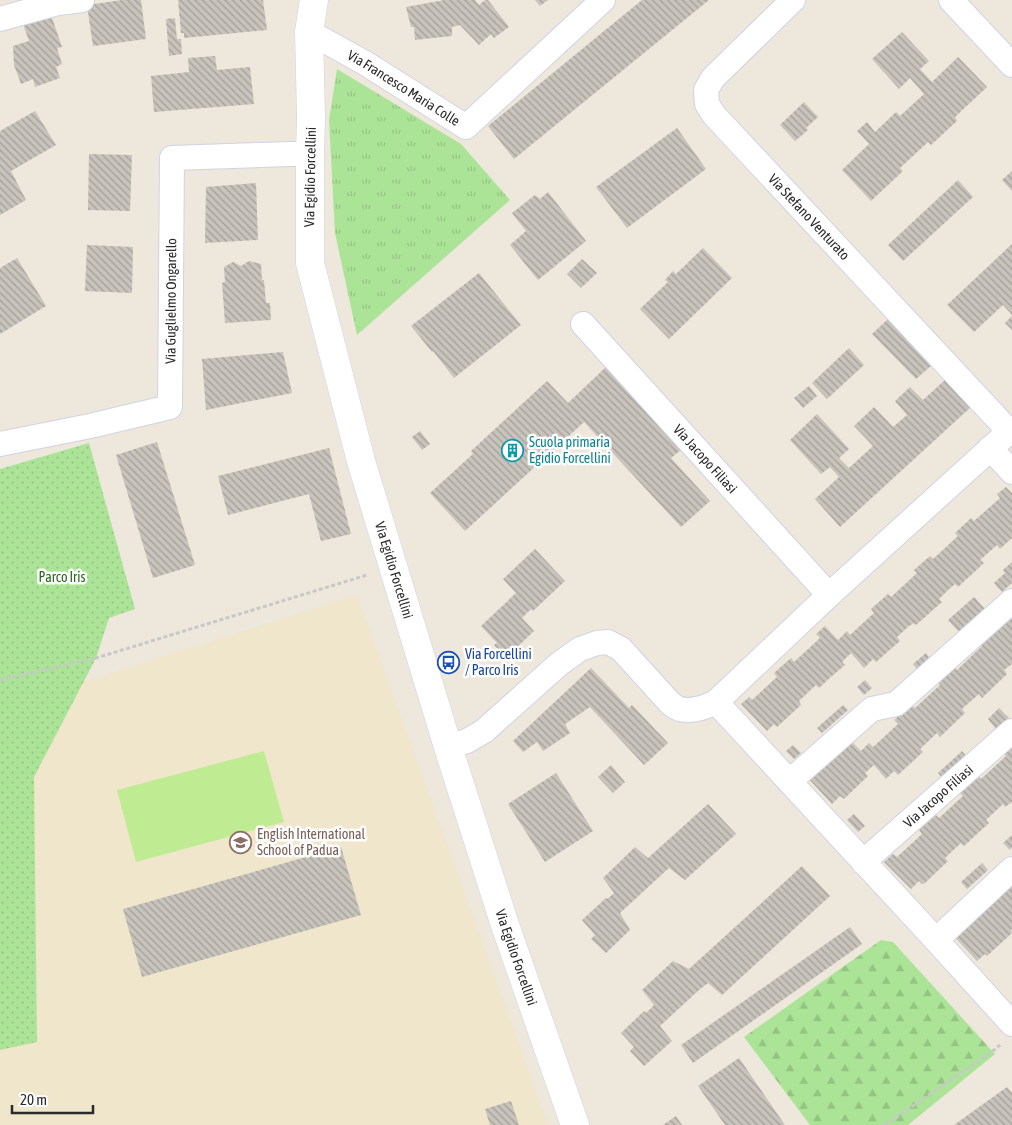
<svg xmlns="http://www.w3.org/2000/svg" width="1012" height="1125" font-family="'Asap Condensed',sans-serif">
<style>
.education{fill:#efe6cb}
.grass{fill:url(#grass-tufts)}
.forest{fill:url(#forest-firs)}
.park{fill:url(#park-dots)}
.pitch{fill:#bfec93}
.building{fill:url(#building-back-hatch)}
.lines{fill:none;stroke-linecap:round;stroke-linejoin:round}
.minor-casing{stroke:#d1d3e3;stroke-width:26}
.tertiary-casing{stroke:#d1d3e3;stroke-width:29}
.path{stroke:#c8c8c8;stroke-width:3;stroke-dasharray:4 2.5;stroke-linecap:butt}
.minor{stroke:#fff;stroke-width:24}
.tertiary{stroke:#fff;stroke-width:28}
.labels{text-anchor:middle;dominant-baseline:central;stroke-width:5;stroke-linejoin:round;paint-order:stroke}
.street-label{font-size:14px;fill:#2a2a2a;stroke:#fff}
.culture-label{font-size:14px;fill:#0d838f;stroke:#fff;text-anchor:start}
.park-label{font-size:14px;fill:#236919;stroke:#fff}
.transit-label{font-size:14px;fill:#164399;stroke:#fff;text-anchor:start}
.education-label{font-size:14px;fill:#785e54;stroke:#fff;text-anchor:start}
</style>
<defs>
<pattern id="grass-tufts" width="24" height="20" patternUnits="userSpaceOnUse" patternTransform="scale(1.25)"><rect width="24" height="20" fill="#ace497"/><path d="M3 7l-1-3M5 7V3M7 7l1-3M15 17l-1-3M17 17v-4M19 17l1-3" fill="none" stroke="#94c482"/></pattern>
<pattern id="forest-firs" width="22" height="20" patternUnits="userSpaceOnUse" patternTransform="scale(1.25)"><rect width="22" height="20" fill="#ace497"/><path d="M5 1l3.5 6h-7zM16 11l3.5 6h-7z" fill="#94c482"/></pattern>
<pattern id="park-dots" width="8" height="8" patternUnits="userSpaceOnUse" patternTransform="scale(1.25)"><rect width="8" height="8" fill="#ace497"/><path d="M2 2h.1M6 6h.1" fill="none" stroke="#94c482" stroke-width="1.8" stroke-linecap="round"/></pattern>
<pattern id="building-back-hatch" width="6" height="6" patternUnits="userSpaceOnUse" patternTransform="scale(1.25)"><rect width="6" height="6" fill="#c8c4bc"/><path d="M-1 5l2 2M0 0l6 6M5-1l2 2" fill="none" stroke="#a39f99"/></pattern>
</defs>
<rect width="100%" height="100%" fill="#ede7dc"/>
<!-- education -->
<polygon class="education" points="357,595 470,907 548,1125 0,1125 0,1050 37,1042 34,777 83,682"/>
<!-- grass -->
<polygon class="grass" points="337,69 461,144 510,200 357,335 335,233 329,120"/>
<!-- forest -->
<polygon class="forest" points="881,940 893,942 995,1054 908,1125 810,1125 744,1037"/>
<!-- park -->
<polygon class="park" points="89,443 135,609 109,618 96,658 34,777 37,1042 0,1050 0,469"/>
<!-- pitch -->
<polygon class="pitch" points="264,751 284,822 136,862 117,790"/>
<!-- building -->
<g class="building">
<polygon points="122,0 141,0 146,39 93,46 87,5"/>
<polygon points="178,0 263,0 267,30 184,38 184,33 181,33"/>
<polygon points="444,0 475,0 479,5 485,0 488,0 509,27 494,38 491,34 479,45 460,25 452,27 452,36 415,40 414,27 411,27 406,7"/>
<polygon points="535,0 548,0 540,6"/>
<polygon points="642,0 709,0 514,159 488,126"/>
<polygon points="50,12 62,47 57,48 62,64 56,67 60,78 35,87 33,79 21,84 14,65 13,46 29,41 22,21"/>
<polygon points="175,18 177,39 181,39 182,54 169,56 166,19"/>
<polygon points="902,32 929,61 920,69 932,82 958,57 987,87 955,117 957,121 931,145 928,142 900,168 903,171 871,201 842,170 869,144 857,131 867,122 875,132 896,112 900,116 924,94 910,78 899,89 872,59"/>
<polygon points="215,56 217,70 250,67 254,104 154,112 151,76 189,72 188,58"/>
<polygon points="804,102 818,117 806,128 808,130 795,141 780,125"/>
<polygon points="35,111 56,145 11,171 26,200 0,215 0,131"/>
<polygon points="677,128 706,169 627,228 596,187"/>
<polygon points="89,154 132,155 130,211 88,210"/>
<polygon points="1012,171 1012,191 1002,180"/>
<polygon points="958,180 973,197 903,261 888,245"/>
<polygon points="256,183 258,240 205,243 206,187"/>
<polygon points="548,192 586,241 538,280 510,245 526,231 512,213 535,195 540,199"/>
<polygon points="1012,244 1012,315 1003,305 974,332 947,305"/>
<polygon points="87,245 133,247 132,293 85,291"/>
<polygon points="703,248 732,278 669,339 640,309 668,282 665,280 673,271 676,274"/>
<polygon points="17,258 46,306 0,334 0,268"/>
<polygon points="582,259 597,273 581,288 567,274"/>
<polygon points="249,261 261,264 262,280 264,280 266,303 270,303 271,320 225,323 222,283 225,282 224,267 233,262 241,266"/>
<polygon points="479,273 521,325 454,378 433,351 432,352 411,326"/>
<polygon points="1012,316 1012,330 1005,323"/>
<polygon points="888,319 932,365 916,379 872,334"/>
<polygon points="849,348 864,365 827,399 812,383"/>
<polygon points="283,352 292,393 206,410 202,359"/>
<polygon points="606,367 682,449 671,458 710,501 681,527 584,422 465,531 430,493 473,454 471,451 547,381 568,403"/>
<polygon points="946,379 971,407 840,527 815,499 839,477 830,467 821,474 790,440 817,414 849,449 839,458 849,468 873,446 854,426 874,407 893,427 907,415 895,401 910,387 923,400"/>
<polygon points="809,386 817,396 803,408 794,398"/>
<polygon points="420,431 430,444 422,450 412,437"/>
<polygon points="157,442 195,565 153,578 116,455"/>
<polygon points="329,448 351,534 321,541 309,494 228,515 218,476"/>
<polygon points="1006,487 1012,493 1012,538 1000,549 997,545 980,560 984,563 958,587 955,584 947,591 939,599 942,602 916,625 914,623 909,626 897,637 900,641 876,662 873,659 864,668 851,653 842,662 845,665 832,676 819,688 816,685 799,701 801,705 777,727 774,724 767,731 741,704 749,697 752,700 777,677 774,673 791,658 794,662 820,638 816,634 825,626 838,640 847,631 850,635 874,613 871,609 888,594 891,597 917,573 914,570 930,556 933,559 958,536 955,533 971,518 974,521 1000,498 997,494"/>
<polygon points="535,549 565,581 533,611 531,609 522,618 534,631 506,658 494,645 497,643 481,626 516,593 503,579"/>
<polygon points="1012,562 1012,583 1002,592 994,583 1005,573 1003,570"/>
<polygon points="974,597 985,609 959,632 948,620"/>
<polygon points="1012,617 1012,664 1004,670 1007,674 982,698 979,694 971,701 962,709 965,713 940,737 937,733 920,749 923,752 898,775 894,771 886,779 874,765 865,773 868,776 846,797 844,799 840,796 832,804 807,777 848,738 861,751 869,743 873,747 898,724 894,720 911,705 915,708 940,685 937,681 953,666 957,670 982,646 979,643 996,627 998,630"/>
<polygon points="926,653 930,659 918,670 913,664"/>
<polygon points="591,668 629,708 632,705 668,743 644,765 590,707 565,724 570,733 543,751 537,742 523,752 513,741"/>
<polygon points="865,680 872,688 864,695 857,687"/>
<polygon points="843,705 848,710 822,733 817,728"/>
<polygon points="999,708 1009,718 996,729 988,719"/>
<polygon points="1012,744 1012,802 1005,807 1003,804 986,820 989,823 964,846 961,843 945,858 948,861 925,883 922,884 919,881 911,889 884,862 893,854 897,857 922,834 919,830 936,815 939,818 963,796 960,793 978,776 981,779 1006,756 1003,752"/>
<polygon points="793,745 801,753 794,759 786,751"/>
<polygon points="962,751 967,757 943,779 938,773"/>
<polygon points="611,765 625,782 613,793 598,777"/>
<polygon points="556,773 593,831 545,862 508,804"/>
<polygon points="708,804 736,834 685,880 669,868 620,913 630,930 606,953 591,939 595,935 582,920 606,898 607,899 614,893 603,878 635,847 648,858"/>
<polygon points="854,814 865,826 858,832 847,820"/>
<polygon points="1012,835 1012,847 1010,850 1003,843"/>
<polygon points="341,847 361,915 142,977 123,909"/>
<polygon points="982,863 988,870 967,889 961,882"/>
<polygon points="802,866 830,896 722,995 708,983 699,990 660,1026 672,1041 644,1066 630,1051 634,1047 621,1033 644,1011 646,1013 654,1005 642,990 673,961 689,969"/>
<polygon points="1012,884 1012,929 1011,930 1012,933 987,956 985,954 977,961 951,933"/>
<polygon points="850,927 862,944 693,1063 681,1045"/>
<polygon points="739,1058 785,1125 725,1125 698,1086"/>
<polygon points="1007,1087 1012,1093 1012,1125 954,1125"/>
<polygon points="511,1101 519,1125 490,1125 485,1109"/>
<polygon points="676,1116 682,1125 663,1125"/>
</g>
<g class="lines">
<defs>
<g id="minor">
<path id="s1" d="M793 0 713 78 706 90 707 104 714 115 1009 431"/>
<polyline points="951,0 1012,65"/>
<polyline points="0,19 58,3 82,0"/>
<path id="s2" d="M309 32 365 63 466 127 603 0"/>
<path id="s3" d="M583 324 829 595"/>
<path id="s4" d="M0 444 90 426 170 407 172 158 289 154H310"/>
<polyline points="990,448 1012,472"/>
<polyline points="716,702 936,940 1012,1024"/>
<path d="M448 747 467 741 484 731 559 664 580 649 597 643 608 642 621 649 670 703C673 705 677 709 680 709 691 712 706 707 716 702L829 595 1012 429"/>
<polyline points="790,781 872,709 896,704 1012,601"/>
<path id="s5" d="M863 862 1012 731"/>
<polyline points="936,940 1012,869"/>
</g>
<g id="tertiary">
<path id="s6" d="M314 0 309 32 311 117 310 154V263L361 461 448 747 505 925 575 1125"/>
</g>
</defs>
<!-- minor casing -->
<use href="#minor" class="minor-casing"/>
<!-- tertiary casing -->
<use href="#tertiary" class="tertiary-casing"/>
<!-- path -->
<g class="path">
<polyline points="0,680 96,658 367,575"/>
<polyline points="885,1125 993,1051 1000,1045"/>
</g>
<!-- minor -->
<use href="#minor" class="minor"/>
<!-- tertiary -->
<use href="#tertiary" class="tertiary"/>
</g>
<!-- icons -->
<defs>
<symbol id="building-ring" viewBox="-11 -11 22 22"><circle r="9.5" fill="#fff" stroke="#0f9aa8" stroke-width="1.5"/><path d="M-4-6H4V6H1V3H-1V6H-4ZM-2.5-4.3h1.7v1.8h-1.7ZM.8-4.3h1.7v1.8H.8ZM-2.5-1h1.7V.8h-1.7ZM.8-1h1.7V.8H.8Z" fill="#0f9aa8"/></symbol>
<symbol id="bus-ring" viewBox="-11 -11 22 22"><circle r="9.5" fill="#fff" stroke="#1a4fb4" stroke-width="1.5"/><path d="M-5-6H5V4H4V6H2V4H-2V6H-4V4H-5ZM-3.5-4V0h7V-4ZM-3.5 1.2v1.5H-2V1.2ZM2 1.2v1.5H3.5V1.2Z" fill="#1a4fb4"/></symbol>
<symbol id="school-ring" viewBox="-11 -11 22 22"><circle r="9.5" fill="#fff" stroke="#8d6e63" stroke-width="1.5"/><path d="M0-5L7-2L0 1L-7-2ZM-4 1L0 2.5L4 1V4Q0 6-4 4Z" fill="#8d6e63"/></symbol>
</defs>
<g fill-rule="evenodd">
<use href="#building-ring" x="500" y="438" width="25" height="25"/>
<use href="#bus-ring" x="436" y="650" width="25" height="25"/>
<use href="#school-ring" x="228" y="830" width="25" height="25"/>
</g>
<g class="labels">
<!-- street labels -->
<g class="street-label">
<text stroke="none"><textPath href="#s2" startOffset="110">Via Francesco Maria Colle</textPath></text>
<text transform="translate(310 177) rotate(-89)">Via Egidio Forcellini</text>
<text stroke="none"><textPath href="#s1" startOffset="292">Via Stefano Venturato</textPath></text>
<text stroke="none"><textPath href="#s4" startOffset="280">Via Guglielmo Ongarello</textPath></text>
<text stroke="none"><textPath href="#s3" startOffset="182">Via Jacopo Filiasi</textPath></text>
<text stroke="none"><textPath href="#s6" startOffset="582">Via Egidio Forcellini</textPath></text>
<text stroke="none"><textPath href="#s5" startOffset="100">Via Jacopo Filiasi</textPath></text>
<text stroke="none"><textPath href="#s6" startOffset="988">Via Egidio Forcellini</textPath></text>
</g>
<!-- culture labels -->
<g class="culture-label">
<text x="529" y="442">Scuola primaria<tspan x="529" dy="16">Egidio Forcellini</tspan></text>
</g>
<!-- park labels -->
<g class="park-label">
<text x="62" y="577">Parco Iris</text>
</g>
<!-- transit labels -->
<g class="transit-label">
<text x="465" y="654">Via Forcellini<tspan x="465" dy="16">/ Parco Iris</tspan></text>
</g>
<!-- education labels -->
<g class="education-label">
<text x="257" y="834">English International<tspan x="257" dy="16">School of Padua</tspan></text>
</g>
</g>
<!-- scale -->
<path d="M12 1105v8h81v-8" fill="none" stroke="#2a2a2a" stroke-width="2.5"/>
<text x="20" y="1105" font-size="15" fill="#2a2a2a" stroke="#ffffff" stroke-width="4" paint-order="stroke">20 m</text>
</svg>
